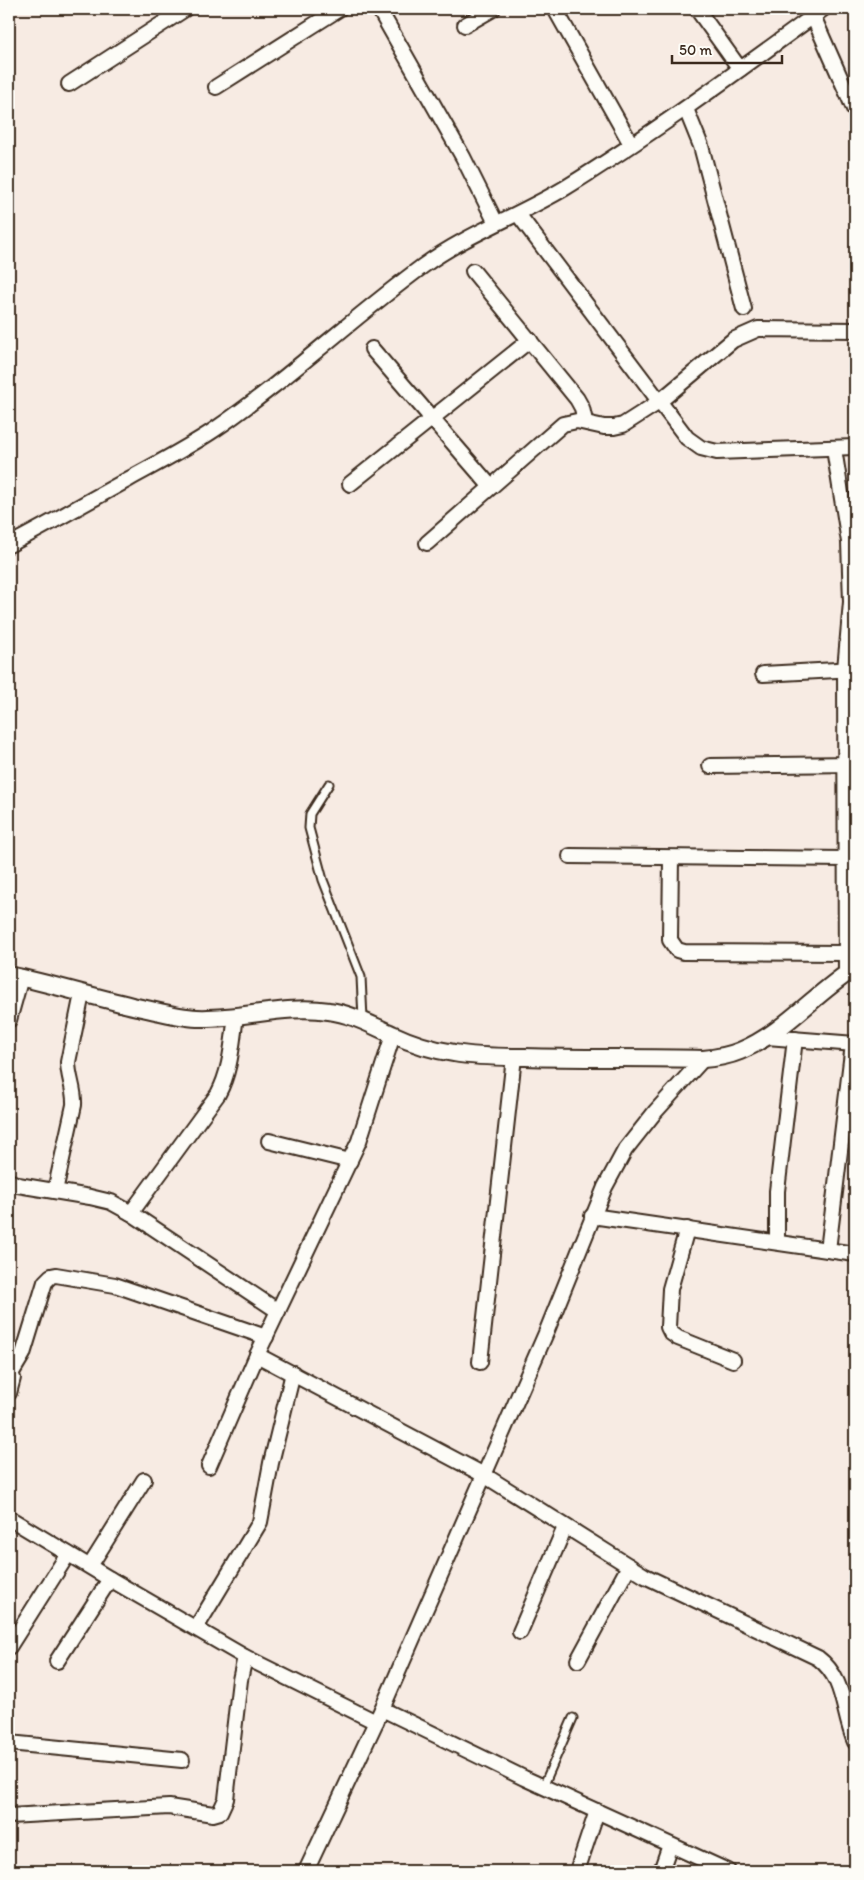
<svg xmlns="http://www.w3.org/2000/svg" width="864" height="1880" font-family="Itim,sans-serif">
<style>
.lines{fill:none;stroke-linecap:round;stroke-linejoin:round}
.service-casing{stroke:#3b2a1e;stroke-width:11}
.minor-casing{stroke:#3b2a1e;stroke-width:18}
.tertiary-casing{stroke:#3b2a1e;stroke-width:20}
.service{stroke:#fdfcf7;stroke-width:7}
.minor{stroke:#fdfcf7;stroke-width:14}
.tertiary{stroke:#fdfcf7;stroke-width:16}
</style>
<rect width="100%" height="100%" fill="#f7ebe3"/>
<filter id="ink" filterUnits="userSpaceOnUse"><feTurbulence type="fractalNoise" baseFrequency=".02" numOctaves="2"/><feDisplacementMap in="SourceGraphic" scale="10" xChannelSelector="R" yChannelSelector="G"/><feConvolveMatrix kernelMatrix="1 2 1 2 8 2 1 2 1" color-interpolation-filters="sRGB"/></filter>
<g filter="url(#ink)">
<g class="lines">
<defs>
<g id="service">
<polyline points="329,784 310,814 309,828 323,880 361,977 363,1019"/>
<polyline points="543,1787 573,1718"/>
</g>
<g id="minor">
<polyline points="379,9 463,157 496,223"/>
<polyline points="555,9 631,144"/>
<polyline points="697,9 740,69"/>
<polyline points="813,16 855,111"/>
<polyline points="465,25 493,9"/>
<polyline points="69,84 185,9"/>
<polyline points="216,87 339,9"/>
<polyline points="686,109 701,146 744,309"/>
<polyline points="518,214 687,438 701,448 717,452 855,447"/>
<polyline points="473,271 577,399 582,408 585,421"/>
<polyline points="372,349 491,487"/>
<polyline points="834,449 849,542 851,602 845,669 846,974"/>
<polyline points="350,484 530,340"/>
<polyline points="427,543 563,424 577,421 604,427 614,427 623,425 659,402 733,340 758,329 855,330"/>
<path d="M9 545C49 524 89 501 129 479 158 463 187 448 214 430 287 380 352 318 423 266 467 234 518 216 565 188 654 133 738 71 823 9"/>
<polyline points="763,674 855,669"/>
<polyline points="710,766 855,764"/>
<polyline points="570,856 845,859"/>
<polyline points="671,858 670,940 677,950 684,952 845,953"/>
<polyline points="9,1020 21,977"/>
<polyline points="767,1037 855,1044"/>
<polyline points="269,1141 350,1161"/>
<polyline points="9,1181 18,1185 90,1197 111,1202 131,1213 278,1311"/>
<path d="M55 1191 74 1105C75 1090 68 1077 68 1062L82 994"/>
<path d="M131 1213 218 1094C231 1070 232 1043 236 1016"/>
<polyline points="592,1216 855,1254"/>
<polyline points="687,1229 670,1289 668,1327 671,1333 678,1338 733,1360"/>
<polyline points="777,1242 777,1191 795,1039"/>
<polyline points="828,1250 853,1044"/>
<path d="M257 1355 484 1475 645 1576 818 1658C846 1679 842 1713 855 1742"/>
<polyline points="480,1362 514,1057"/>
<polyline points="9,1372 13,1378 9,1393"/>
<polyline points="11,1374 23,1354 45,1282 51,1276 56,1275 115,1285 266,1337"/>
<polyline points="209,1466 257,1355 359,1141 393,1035"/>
<polyline points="9,1518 110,1579 245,1657 376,1722"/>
<polyline points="90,1566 144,1480"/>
<polyline points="196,1628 260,1522 271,1463 293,1373"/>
<polyline points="520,1632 565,1527"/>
<polyline points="9,1647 68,1554"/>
<polyline points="578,1660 629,1566"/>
<polyline points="57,1661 110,1579"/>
<polyline points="382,1709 524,1778 728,1871"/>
<polyline points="9,1743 182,1760"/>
<polyline points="9,1816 169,1807 213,1814 220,1812 226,1799 240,1680 245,1657"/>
<polyline points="306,1871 382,1709 546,1333 605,1187 625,1150 655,1112 703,1059"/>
<polyline points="577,1871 597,1811"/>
<polyline points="661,1871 670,1845"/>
</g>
<path id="tertiary" d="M9 975C52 984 94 997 137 1007 157 1011 177 1017 197 1018 241 1020 285 1004 329 1011 352 1014 371 1025 392 1034 411 1043 433 1050 454 1053 477 1057 501 1057 525 1057 585 1059 644 1057 703 1059 716 1058 728 1056 740 1051 784 1033 815 993 855 968"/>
</defs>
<!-- service casing -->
<use href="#service" class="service-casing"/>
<!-- minor casing -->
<use href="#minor" class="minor-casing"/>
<!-- tertiary casing -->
<use href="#tertiary" class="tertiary-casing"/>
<!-- service -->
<use href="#service" class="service"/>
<!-- minor -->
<use href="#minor" class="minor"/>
<!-- tertiary -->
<use href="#tertiary" class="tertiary"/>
</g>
</g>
<!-- margin -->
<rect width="864" height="1880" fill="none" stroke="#fdfcf7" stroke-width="30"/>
<rect x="15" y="15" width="834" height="1850" fill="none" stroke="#3b2a1e" stroke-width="2" filter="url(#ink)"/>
<!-- scale -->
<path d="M672 55v8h110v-8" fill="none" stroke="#3b2a1e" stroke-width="2.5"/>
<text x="679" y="55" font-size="15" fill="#3b2a1e" stroke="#fdfcf7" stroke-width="4" paint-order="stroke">50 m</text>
</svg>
